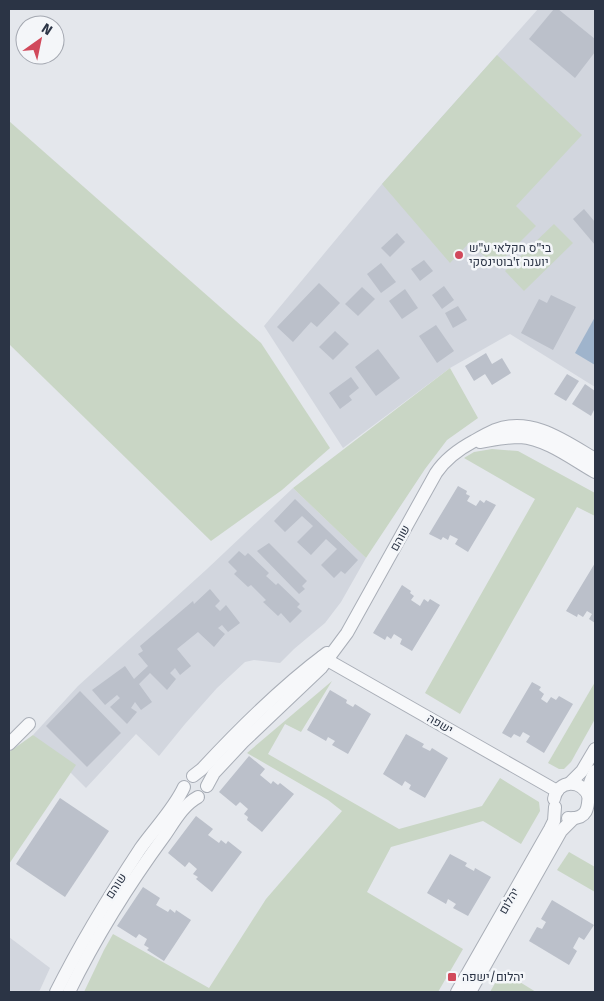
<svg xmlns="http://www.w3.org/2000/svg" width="604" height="1001" font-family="'Fira Sans',Heebo,sans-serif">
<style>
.built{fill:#d2d6de}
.green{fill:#c9d6c5}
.water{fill:#9fb4cc}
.building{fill:#bbc0ca}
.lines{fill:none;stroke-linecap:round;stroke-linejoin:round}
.minor-casing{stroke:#a9aeb7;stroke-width:14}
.minor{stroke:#f7f8fa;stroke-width:12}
.poi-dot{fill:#d1495b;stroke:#f4f6f9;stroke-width:2}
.labels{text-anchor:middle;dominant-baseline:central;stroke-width:5;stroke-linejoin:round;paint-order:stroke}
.poi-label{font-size:12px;fill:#2b3445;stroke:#f4f6f9;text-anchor:start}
.street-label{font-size:12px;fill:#2b3445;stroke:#f4f6f9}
</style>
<rect width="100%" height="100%" fill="#e4e7ec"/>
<!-- built -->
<g class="built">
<polygon points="538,9 595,9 595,387 510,334 450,368 343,448 264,326 382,184"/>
<polygon points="293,488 366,558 341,602 325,623 294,649 280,663 254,660 245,662 217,688 185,724 159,756 136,734 86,788 33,735 78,686 207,569"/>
<polygon points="9,937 50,968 39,992 9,992"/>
</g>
<!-- green -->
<g class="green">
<polygon points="497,55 582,135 516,206 536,226 495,267 470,242 450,263 382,184"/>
<polygon points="9,121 261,343 330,448 282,490 211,541 9,344"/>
<polygon points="554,224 573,243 524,291 505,271"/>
<polygon points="450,368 478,418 447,440 425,469 366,558 293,488"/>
<polygon points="492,449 518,451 595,493 595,516 577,507 460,714 425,693 535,499 464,458 474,452"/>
<polygon points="332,681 301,732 285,724 268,754 399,829 482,806 500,778 539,802 540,811 521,844 483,821 391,847 367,892 463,949 438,992 84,992 104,950 113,934 209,988 266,899 342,811 328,800 247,753"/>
<polygon points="595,682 595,719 571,762 564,769 559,769 548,763"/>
<polygon points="33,735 76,765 9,864 9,752"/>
<polygon points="569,852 595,867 595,892 557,870"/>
<polygon points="502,971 536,992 490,992"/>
</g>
<!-- water -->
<polygon class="water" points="595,317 595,365 575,353"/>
<!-- building -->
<g class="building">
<polygon points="554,9 558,9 595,39 595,52 575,78 529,39"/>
<polygon points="584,209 595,222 595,245 573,219"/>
<polygon points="397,233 405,242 390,257 381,248"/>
<polygon points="424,260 433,271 420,281 411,269"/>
<polygon points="381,263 396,282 381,293 367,274"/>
<polygon points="319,283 340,303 317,327 311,322 293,342 277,327"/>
<polygon points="444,286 454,300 442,309 432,295"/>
<polygon points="362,287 375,299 358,316 345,304"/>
<polygon points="405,289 418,308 402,319 389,301"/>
<polygon points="551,295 576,307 553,350 521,333 539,299 547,303"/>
<polygon points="458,306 467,320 453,328 445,313"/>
<polygon points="436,325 454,351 437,363 419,336"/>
<polygon points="335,331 349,344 333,360 319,347"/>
<polygon points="378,349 400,378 376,396 355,367"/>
<polygon points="486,353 492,364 502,358 511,373 492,385 485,374 474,381 465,366"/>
<polygon points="567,374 579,381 566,401 554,394"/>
<polygon points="351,377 359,388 349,396 352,400 340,409 329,393"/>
<polygon points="585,384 595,391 595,408 591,416 572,404"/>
<polygon points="458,486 467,491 466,494 470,496 467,501 476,506 480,500 484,503 486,500 496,505 468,552 455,544 458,539 450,535 448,540 443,537 441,540 429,534"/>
<polygon points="295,499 358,560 345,574 341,571 334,578 321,565 337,549 326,539 311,555 297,542 313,526 302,516 285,532 274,521"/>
<polygon points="269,543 307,581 302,586 305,589 299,594 257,551"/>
<polygon points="239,551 245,556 248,553 269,573 266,576 276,585 278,583 300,604 297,607 302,611 290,623 281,613 278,616 263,602 266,600 251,585 248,587 234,574 237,571 228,562"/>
<polygon points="595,563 595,623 589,619 592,614 587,611 583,617 578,614 577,617 566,611"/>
<polygon points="402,585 411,591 410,593 414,596 411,600 420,606 424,599 428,602 430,599 440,605 412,651 400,644 402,639 394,634 391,639 387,636 385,640 373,633"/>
<polygon points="210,589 220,601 215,606 220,611 226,605 240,623 228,632 222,625 218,628 225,634 214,647 198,632 177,649 191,666 180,675 175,668 170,673 176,679 167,690 150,673 139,684 152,702 141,710 135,702 131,708 137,712 127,724 110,707 120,698 117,695 105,705 92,690 125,666 134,679 148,666 138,654 143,651 140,646 193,601 194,604"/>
<polygon points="532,682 541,687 539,690 544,694 541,699 547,703 551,697 556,700 559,696 573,704 544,753 526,742 530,736 523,732 520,737 514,734 511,738 502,733"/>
<polygon points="330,690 347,700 346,703 353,707 355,704 371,714 348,754 332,745 335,741 328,737 326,741 307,730"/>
<polygon points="80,691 121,733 87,767 46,726"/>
<polygon points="406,734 424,744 422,747 430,751 432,748 448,758 425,798 409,789 411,785 405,781 402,786 383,774"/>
<polygon points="249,756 265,769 260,775 271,784 273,781 278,785 280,783 294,794 262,832 247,820 248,817 244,814 248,809 240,802 236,806 219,792"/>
<polygon points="60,798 109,831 65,897 16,864"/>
<polygon points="196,816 213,829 208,835 219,843 221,840 226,844 228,841 242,852 212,892 196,879 198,877 193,874 197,869 189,862 185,867 168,853"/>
<polygon points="450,854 467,863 465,866 474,871 475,868 491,877 468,916 453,908 456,904 448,899 446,904 427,893"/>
<polygon points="143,887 160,898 156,905 168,912 170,909 175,913 176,910 191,920 164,961 147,950 149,948 144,945 147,939 139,934 136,938 117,926"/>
<polygon points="552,900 594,925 584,940 579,937 573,948 577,951 569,965 529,941 537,927 542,929 546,922 541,919"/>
</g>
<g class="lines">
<defs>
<g id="minor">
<path d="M480 442C493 440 506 437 520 437 547 439 572 459 595 472"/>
<polyline points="322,657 557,791"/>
<polyline points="9,744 29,724"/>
<path d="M193 776 202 769C241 727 281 687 327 653"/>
<polyline points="570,783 582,771 595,749"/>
<path d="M207 786 214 773 243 742 321 668 347 633 436 473C446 458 459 449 474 441 481 437 488 433 495 430 531 416 565 441 595 459"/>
<path d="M554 799C558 779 582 779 589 797"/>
<path d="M568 818C591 820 588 803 589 787 590 781 593 776 595 771"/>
<path d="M56 992C81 942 109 896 140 849 154 829 174 809 184 787"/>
<path d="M69 992C96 937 129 884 165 835 174 822 183 805 198 797"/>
<polyline points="457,992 550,829 554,821 555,807"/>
<polyline points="470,992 561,831 574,818"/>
</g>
</defs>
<!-- minor casing -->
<use href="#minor" class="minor-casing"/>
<!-- minor -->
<use href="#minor" class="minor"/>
</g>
<!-- markers -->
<g class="poi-dot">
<circle cx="459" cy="255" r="5"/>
<rect x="447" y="972" width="10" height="10" rx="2.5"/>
</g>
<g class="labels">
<!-- poi labels -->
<g class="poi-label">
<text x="469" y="248">בי"ס חקלאי ע"ש<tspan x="469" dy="14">יוענה ז'בוטינסקי</tspan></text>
<text x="462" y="977">יהלום/ישפה</text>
</g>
<!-- street labels -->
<g class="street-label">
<text transform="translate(400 538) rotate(-61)">שוהם</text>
<text transform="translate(440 724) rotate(30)">ישפה</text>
<text transform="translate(116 886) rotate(-57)">שוהם</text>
<text transform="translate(509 901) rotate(-60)">יהלום</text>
</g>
</g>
<!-- border -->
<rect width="604" height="1001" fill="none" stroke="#2b3445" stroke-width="20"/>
<!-- north arrow -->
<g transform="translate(40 40) rotate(33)"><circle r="24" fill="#f4f6f9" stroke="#a4a8b1"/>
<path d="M0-4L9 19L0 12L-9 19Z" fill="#d1495b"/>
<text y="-8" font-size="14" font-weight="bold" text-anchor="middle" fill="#2b3445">N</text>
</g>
</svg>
